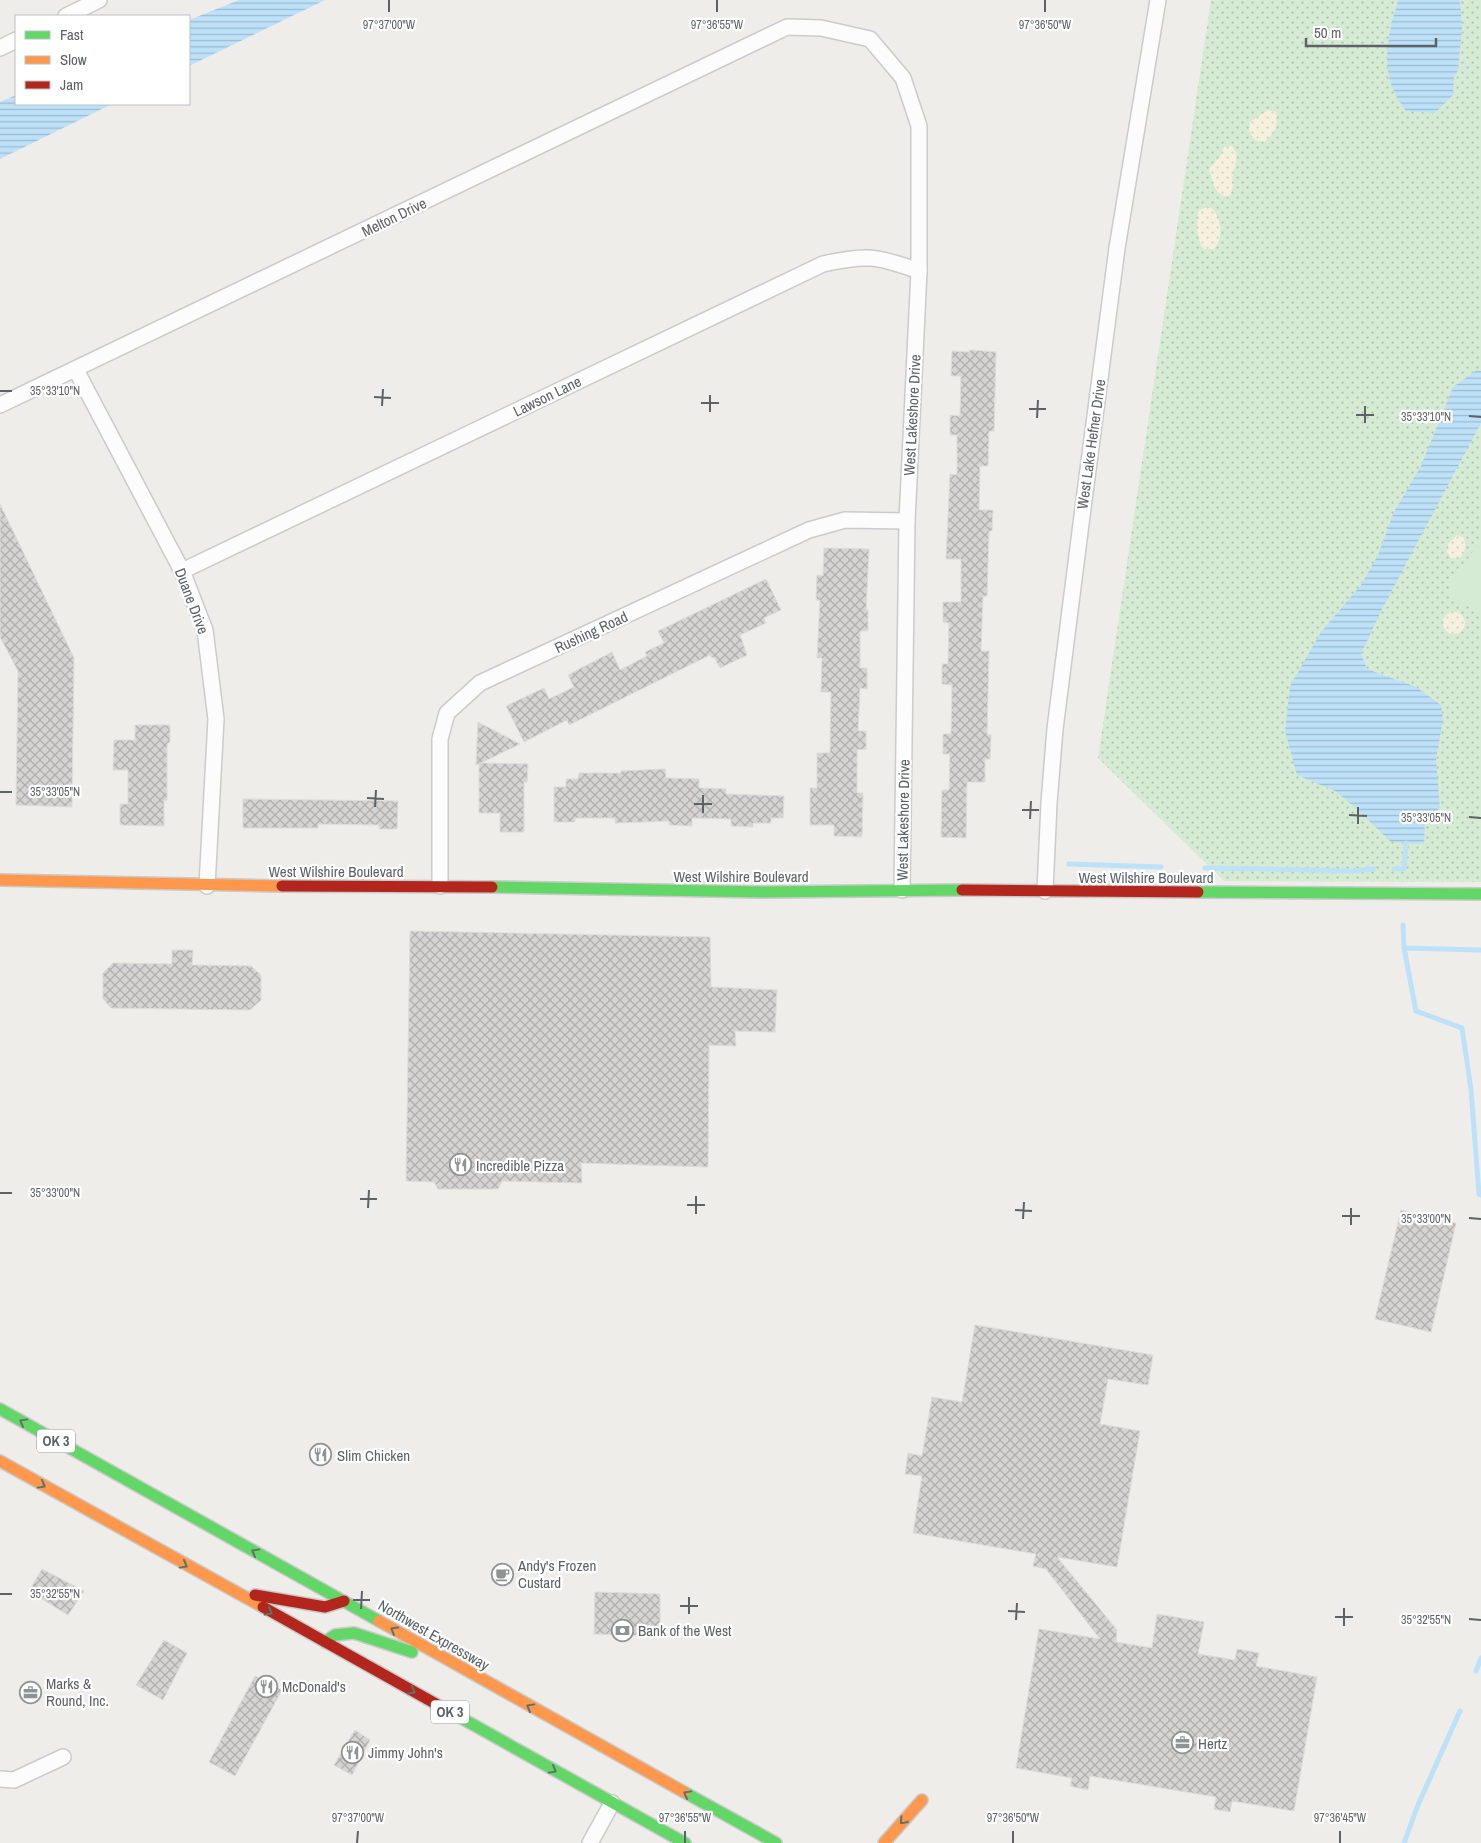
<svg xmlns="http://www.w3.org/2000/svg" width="1481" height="1843" font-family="'Archivo Narrow',sans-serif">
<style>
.grass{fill:url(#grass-dots)}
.sand{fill:url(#sand-dots)}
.pitch{fill:#d6ebd3}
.water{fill:url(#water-rules)}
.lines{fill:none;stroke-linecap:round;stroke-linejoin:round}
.stream{stroke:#bde1f8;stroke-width:5}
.building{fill:url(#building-cross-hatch);stroke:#dedcd8}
.street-casing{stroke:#cbcbcb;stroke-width:18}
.fast-casing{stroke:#c9cac9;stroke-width:14}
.slow-casing{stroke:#c9cac9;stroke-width:14}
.jam-casing{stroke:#c9cac9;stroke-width:14}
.street{stroke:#fcfcfc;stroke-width:15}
.fast{stroke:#63d668;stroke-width:11}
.slow{stroke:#ff974d;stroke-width:11}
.jam{stroke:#b3261e;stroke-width:11}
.oneway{stroke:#5e7367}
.ticks{fill:none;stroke:#5d6267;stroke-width:2}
.labels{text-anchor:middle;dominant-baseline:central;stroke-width:4.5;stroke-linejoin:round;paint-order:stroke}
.shield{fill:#fff;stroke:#8e9195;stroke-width:1}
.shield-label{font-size:14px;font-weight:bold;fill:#5d6267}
.street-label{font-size:15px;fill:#5d6267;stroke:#fff}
.poi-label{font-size:15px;fill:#5d6267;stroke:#fff;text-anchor:start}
.ticks-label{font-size:12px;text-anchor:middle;fill:#5d6267;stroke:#fff;stroke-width:4.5;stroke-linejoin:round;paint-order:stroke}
</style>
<defs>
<pattern id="grass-dots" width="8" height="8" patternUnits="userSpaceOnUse" patternTransform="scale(1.25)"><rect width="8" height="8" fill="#d6ebd3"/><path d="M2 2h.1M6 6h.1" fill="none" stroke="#b1c2af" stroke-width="1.8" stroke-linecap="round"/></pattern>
<pattern id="sand-dots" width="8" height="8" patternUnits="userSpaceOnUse" patternTransform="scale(1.25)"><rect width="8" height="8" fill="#f6f0de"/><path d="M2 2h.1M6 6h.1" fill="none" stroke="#d5d0c1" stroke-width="1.8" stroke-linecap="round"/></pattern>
<pattern id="water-rules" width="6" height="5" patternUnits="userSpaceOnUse" patternTransform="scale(1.25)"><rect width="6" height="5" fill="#bde1f8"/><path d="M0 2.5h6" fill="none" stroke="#9dbacd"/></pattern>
<pattern id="building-cross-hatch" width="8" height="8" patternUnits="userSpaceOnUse" patternTransform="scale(1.25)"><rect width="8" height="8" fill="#d5d4d2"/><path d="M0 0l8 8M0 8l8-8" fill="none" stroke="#b0afae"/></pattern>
</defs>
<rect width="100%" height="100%" fill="#eeede9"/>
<!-- grass -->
<polygon class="grass" points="1211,0 1481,0 1481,882 1224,881 1098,758"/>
<!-- sand -->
<g class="sand">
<path d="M1268 110 1276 112C1278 126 1276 132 1264 142L1255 140 1249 131 1250 122Z"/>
<path d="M1232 146C1240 157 1236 161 1233 173 1231 182 1235 188 1229 197 1214 195 1213 182 1209 169L1221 155 1224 147Z"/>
<path d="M1207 207 1213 209C1221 221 1224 237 1214 249H1204C1196 240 1196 221 1199 210Z"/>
<path d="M1457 535 1464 538C1466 546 1466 552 1459 558H1451L1447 552 1448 544Z"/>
<circle cx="1454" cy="623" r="11"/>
</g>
<!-- pitch -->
<path class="pitch" d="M1481 543V616C1478 613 1473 609 1469 606 1464 604 1459 605 1455 600 1440 585 1459 573 1467 561 1473 553 1471 550 1481 543Z"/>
<!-- water -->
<g class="water">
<polygon points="239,0 325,0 189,66 189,20"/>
<path d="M1398 0H1460L1462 29 1458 70 1454 77 1453 95 1435 113 1406 111C1385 83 1384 60 1391 26 1392 17 1397 9 1398 0Z"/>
<polygon points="16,95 16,104 112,104 0,159 0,102"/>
<polygon points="1477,370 1481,371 1481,423 1381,611 1361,654 1367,669 1416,687 1441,705 1443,720 1436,759 1440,808 1425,820 1424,844 1391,842 1357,809 1335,791 1297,775 1285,731 1290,686 1321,632 1361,585 1378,555 1394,512 1421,466 1453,387"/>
</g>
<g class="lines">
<!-- stream -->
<g class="stream">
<polyline points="1069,864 1161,867"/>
<polyline points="1205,868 1352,871 1374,869"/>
<polyline points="1394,869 1404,869 1406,843"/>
<polyline points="1403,925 1404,948 1481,950"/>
<polyline points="1404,948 1416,1011 1462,1028 1471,1089 1479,1194 1481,1195"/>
<polyline points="1476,1671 1481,1658"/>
<polyline points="1404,1843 1418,1805 1460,1711"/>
</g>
</g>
<!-- building -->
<g class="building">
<polygon points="970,350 996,352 994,431 989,431 988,466 980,466 979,510 993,510 992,531 989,531 987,596 983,596 981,651 989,651 987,735 991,735 990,759 985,759 985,782 967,782 966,838 941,837 942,790 949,790 950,754 943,754 943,734 951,734 952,685 942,684 942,664 948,664 949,623 943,622 943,602 961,602 961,559 946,559 950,474 957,475 957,435 950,435 950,415 960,416 961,376 951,376 952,351 969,352"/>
<polygon points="0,504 74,658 72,807 16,805 18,671 0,637"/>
<polygon points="824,548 869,549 866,610 868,610 868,631 860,631 860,668 867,668 867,689 860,688 858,731 866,731 866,749 857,750 857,793 863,793 862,837 834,836 834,825 810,825 810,788 817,788 817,753 830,753 831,692 821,692 822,658 817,658 820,600 816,600 817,575 823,576"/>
<polygon points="766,579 781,610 764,618 766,623 740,635 747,655 720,668 714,657 712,658 710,655 569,725 567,720 524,742 506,706 544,688 549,699 574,687 568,675 612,652 620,670 647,656 645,652 664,643 658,631"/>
<polygon points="478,722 520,744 481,763 528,764 527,782 524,782 524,832 500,832 500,813 479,813 479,764 476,765"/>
<polygon points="135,725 170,725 170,742 167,744 167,800 164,801 164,826 120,825 120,804 128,804 128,770 113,770 114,740 135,740"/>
<polygon points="665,769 666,778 699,779 699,788 726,789 726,794 784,796 783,818 771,818 771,823 753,823 753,827 731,826 731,819 692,818 692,826 669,825 669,821 615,823 615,818 575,818 575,822 554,822 554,787 566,787 566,779 578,779 579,773 621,773 621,771"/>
<polygon points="243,799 398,801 397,829 379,829 379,825 318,824 318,828 243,828"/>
<polygon points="410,931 710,937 711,987 777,990 775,1032 735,1031 736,1046 709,1045 708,1167 581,1163 582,1183 502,1181 498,1189 438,1189 434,1182 406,1181"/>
<polygon points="172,950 193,950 192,965 251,966 261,975 261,1000 250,1010 111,1008 103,999 103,973 113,963 172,964"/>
<polygon points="1401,1210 1456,1223 1431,1332 1375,1319"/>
<polygon points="975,1325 1153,1355 1148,1385 1108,1379 1100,1424 1140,1431 1117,1567 1057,1557 1117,1630 1116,1642 1152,1648 1157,1614 1204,1622 1198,1654 1235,1660 1237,1649 1259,1653 1256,1666 1317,1677 1294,1811 1232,1801 1230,1812 1214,1809 1216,1797 1090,1776 1088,1790 1070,1786 1072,1778 1016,1768 1039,1629 1100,1639 1046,1569 1033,1566 1036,1554 913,1533 922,1476 905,1474 908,1453 922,1456 932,1397 962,1402"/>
<polygon points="42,1569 84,1591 68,1615 29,1591"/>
<polygon points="595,1592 660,1594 660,1636 594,1634"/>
<polygon points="164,1640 187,1653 163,1700 136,1685"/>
<polygon points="255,1676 282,1690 235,1776 209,1762"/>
<polygon points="355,1730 370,1740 352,1775 334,1765"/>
</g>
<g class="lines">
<defs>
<g id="street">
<polyline points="66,16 99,0"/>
<polyline points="0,48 16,40"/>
<polyline points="76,370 182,571 205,630 216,719 207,886"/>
<polyline points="0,405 787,27 821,28 870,39 903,78 919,126 919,271 907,521 902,890"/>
<path d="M182 571 823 264C867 254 877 256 919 271"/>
<polyline points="440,886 440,739 447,713 480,683 809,530 845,520 907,521"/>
<polyline points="1045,891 1049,803 1055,729 1083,508 1117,248 1158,0"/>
<polyline points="0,1779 14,1780 63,1757"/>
<polyline points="590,1843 612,1803"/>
</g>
<g id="fast">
<polyline points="492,887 764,892 962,890"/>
<polyline points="1198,892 1481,894"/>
<polyline points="0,1409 379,1621"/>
<polyline points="325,1642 335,1635 354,1633 412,1652"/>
<polyline points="445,1709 685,1843"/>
<polyline points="684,1792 776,1843"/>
</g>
<g id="slow">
<polyline points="0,880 282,886"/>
<polyline points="0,1461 263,1607"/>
<polyline points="379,1621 684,1792"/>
<polyline points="884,1843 922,1800"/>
</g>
<g id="jam">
<polyline points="282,886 492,887"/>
<polyline points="962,890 1198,892"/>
<polyline points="255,1595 325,1607 344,1601"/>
<polyline points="263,1607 445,1709"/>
</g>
</defs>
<!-- street casing -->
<use href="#street" class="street-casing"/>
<!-- fast casing -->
<use href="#fast" class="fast-casing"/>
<!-- slow casing -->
<use href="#slow" class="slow-casing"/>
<!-- jam casing -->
<use href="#jam" class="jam-casing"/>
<!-- street -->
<use href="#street" class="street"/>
<!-- fast -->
<use href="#fast" class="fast"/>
<!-- slow -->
<use href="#slow" class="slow"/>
<!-- jam -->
<use href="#jam" class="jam"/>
</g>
<!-- one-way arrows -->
<defs><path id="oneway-chevron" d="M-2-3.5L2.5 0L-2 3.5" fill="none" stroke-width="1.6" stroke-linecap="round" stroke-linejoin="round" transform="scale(1.25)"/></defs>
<g class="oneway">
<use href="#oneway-chevron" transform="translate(23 1422) rotate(-151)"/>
<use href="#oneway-chevron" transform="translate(42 1485) rotate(29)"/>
<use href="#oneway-chevron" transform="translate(255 1552) rotate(-151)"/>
<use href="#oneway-chevron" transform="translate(184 1565) rotate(29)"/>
<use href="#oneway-chevron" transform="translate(269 1612) rotate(29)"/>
<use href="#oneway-chevron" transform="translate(394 1630) rotate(-150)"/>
<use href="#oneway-chevron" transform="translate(412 1691) rotate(29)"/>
<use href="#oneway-chevron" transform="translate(530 1707) rotate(-151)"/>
<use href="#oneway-chevron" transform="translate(553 1770) rotate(29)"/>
<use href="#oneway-chevron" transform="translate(687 1794) rotate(-151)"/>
<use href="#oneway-chevron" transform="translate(903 1821) rotate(131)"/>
</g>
<!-- ticks -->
<path class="ticks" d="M389 12V0M717 12V0M1045 12V0M0 391H12M374 397 391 398M701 403H719M382 406 383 389M1029 409H1046M710 412V395M1356 415H1374M1469 416 1481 417M1037 418 1038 400M1365 423V406M0 792H12M367 798 384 799M694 804H712M375 807 376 790M1022 810H1039M703 813V795M1349 815 1367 816M1469 817 1481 818M1030 819 1031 801M1358 824V807M0 1193H12M360 1199H377M687 1205H705M368 1208 369 1190M1015 1210 1032 1211M696 1214V1196M1342 1216H1360M1469 1218 1481 1219M1023 1219 1024 1202M1351 1225V1208M0 1594H12M353 1600H370M680 1606H698M361 1609 362 1591M1008 1611 1025 1612M689 1614V1597M1335 1617H1353M1469 1619 1481 1620M1016 1620 1017 1603M1344 1626V1608M357 1843 358 1831M685 1843V1831M1013 1843V1831M1340 1843V1831"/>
<!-- icons -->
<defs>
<symbol id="restaurant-ring" viewBox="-11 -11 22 22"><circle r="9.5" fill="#fff" stroke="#909394" stroke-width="1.5"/><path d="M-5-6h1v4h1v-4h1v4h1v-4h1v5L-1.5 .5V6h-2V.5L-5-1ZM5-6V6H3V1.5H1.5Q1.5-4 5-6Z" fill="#909394"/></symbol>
<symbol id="cafe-ring" viewBox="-11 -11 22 22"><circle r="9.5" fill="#fff" stroke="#909394" stroke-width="1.5"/><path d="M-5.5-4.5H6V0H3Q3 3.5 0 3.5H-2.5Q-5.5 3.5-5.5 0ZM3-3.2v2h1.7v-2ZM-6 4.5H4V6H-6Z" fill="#909394"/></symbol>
<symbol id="bank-ring" viewBox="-11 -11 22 22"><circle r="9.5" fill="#fff" stroke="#909394" stroke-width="1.5"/><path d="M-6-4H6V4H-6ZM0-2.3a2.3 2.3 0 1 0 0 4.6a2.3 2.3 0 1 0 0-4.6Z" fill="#909394"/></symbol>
<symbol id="office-ring" viewBox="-11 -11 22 22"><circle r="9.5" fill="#fff" stroke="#909394" stroke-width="1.5"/><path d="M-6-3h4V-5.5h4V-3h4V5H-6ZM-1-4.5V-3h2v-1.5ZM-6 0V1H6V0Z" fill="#909394"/></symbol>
</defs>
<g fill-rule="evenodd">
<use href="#restaurant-ring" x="448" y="1152" width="25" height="25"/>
<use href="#restaurant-ring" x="308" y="1442" width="25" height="25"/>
<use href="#cafe-ring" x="490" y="1562" width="25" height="25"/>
<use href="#bank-ring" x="610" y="1618" width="25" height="25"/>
<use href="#restaurant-ring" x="254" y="1674" width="25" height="25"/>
<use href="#office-ring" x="18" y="1680" width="25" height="25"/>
<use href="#office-ring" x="1170" y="1730" width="25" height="25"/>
<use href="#restaurant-ring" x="340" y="1740" width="25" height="25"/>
</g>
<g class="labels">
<!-- shield labels -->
<g class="shield">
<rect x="37" y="1429.5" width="38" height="23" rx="4"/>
<rect x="431" y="1700.5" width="38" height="23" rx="4"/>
</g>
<g class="shield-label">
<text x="56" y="1441">OK 3</text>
<text x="450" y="1712">OK 3</text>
</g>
<!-- street labels -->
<g class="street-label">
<text transform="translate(394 217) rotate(-26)">Melton Drive</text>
<text transform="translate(547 396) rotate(-26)">Lawson Lane</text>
<text transform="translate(912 415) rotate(-87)">West Lakeshore Drive</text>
<text transform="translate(1091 444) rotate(-82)">West Lake Hefner Drive</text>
<text transform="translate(192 601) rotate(69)">Duane Drive</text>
<text transform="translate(591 632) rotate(-25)">Rushing Road</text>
<text transform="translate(903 820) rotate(-89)">West Lakeshore Drive</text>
<text x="336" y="871">West Wilshire Boulevard</text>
<text x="741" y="876">West Wilshire Boulevard</text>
<text x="1146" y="877">West Wilshire Boulevard</text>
<text transform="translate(434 1635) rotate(30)">Northwest Expressway</text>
</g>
<!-- poi labels -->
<g class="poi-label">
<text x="476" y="1165">Incredible Pizza</text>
<text x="337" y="1455">Slim Chicken</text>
<text x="518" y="1565">Andy's Frozen<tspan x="518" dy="17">Custard</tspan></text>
<text x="638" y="1630">Bank of the West</text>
<text x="46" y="1683">Marks &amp;<tspan x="46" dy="17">Round, Inc.</tspan></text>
<text x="282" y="1686">McDonald's</text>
<text x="1198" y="1743">Hertz</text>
<text x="368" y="1752">Jimmy John's</text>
</g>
</g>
<g class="ticks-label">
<text x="389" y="29">97°37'00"W</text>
<text x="717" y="29">97°36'55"W</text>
<text x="1045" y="29">97°36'50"W</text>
<text x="55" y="395">35°33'10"N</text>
<text x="1426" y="421">35°33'10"N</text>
<text x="55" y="796">35°33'05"N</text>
<text x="1426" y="822">35°33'05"N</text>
<text x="55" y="1197">35°33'00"N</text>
<text x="1426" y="1223">35°33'00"N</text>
<text x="55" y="1598">35°32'55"N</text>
<text x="1426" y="1624">35°32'55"N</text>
<text x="358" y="1822">97°37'00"W</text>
<text x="685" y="1822">97°36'55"W</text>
<text x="1013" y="1822">97°36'50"W</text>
<text x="1340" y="1822">97°36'45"W</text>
</g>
<!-- legend -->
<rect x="15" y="15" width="175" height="90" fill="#ffffff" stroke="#bec0c2"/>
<rect x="25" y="31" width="25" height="8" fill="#63d668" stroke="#bec0c2"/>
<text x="60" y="40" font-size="15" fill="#5d6267">Fast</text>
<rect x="25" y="56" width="25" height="8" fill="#ff974d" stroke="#bec0c2"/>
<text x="60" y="65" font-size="15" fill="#5d6267">Slow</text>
<rect x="25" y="81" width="25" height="8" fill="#b3261e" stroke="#bec0c2"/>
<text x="60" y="90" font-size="15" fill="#5d6267">Jam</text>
<!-- scale -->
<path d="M1306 38v8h130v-8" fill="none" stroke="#5d6267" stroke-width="2.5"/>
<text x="1314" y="38" font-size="15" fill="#5d6267" stroke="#ffffff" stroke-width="4" paint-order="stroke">50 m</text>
</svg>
